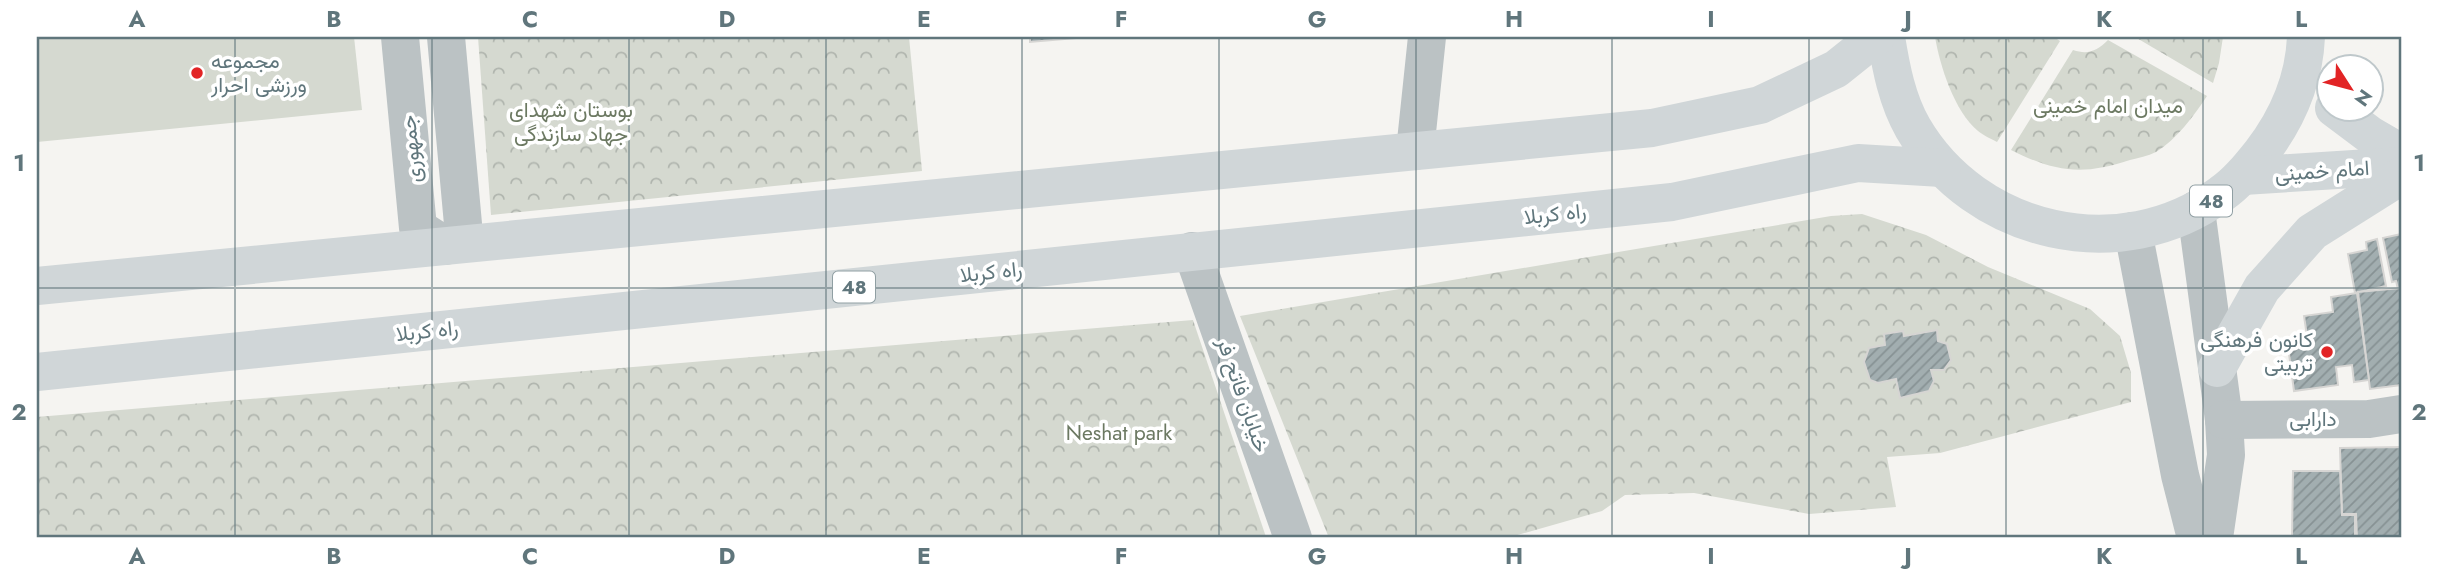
<svg xmlns="http://www.w3.org/2000/svg" width="2438" height="575" font-family="Jost,Vazirmatn,sans-serif">
<style>
.grass{fill:#d5d9d0}
.forest{fill:url(#forest-crowns)}
.building{fill:url(#building-hatch);stroke:#d6d5d3;stroke-width:2}
.lines{fill:none;stroke-linecap:round;stroke-linejoin:round}
.minor{stroke:#bbc2c4;stroke-width:38}
.major{stroke:#d0d6d8;stroke-width:38}
.grid{fill:none;stroke:#60767c;stroke-width:2;stroke-opacity:0.55}
.poi-dot{fill:#e22425;stroke:#fff;stroke-width:2.5}
.labels{text-anchor:middle;dominant-baseline:central;stroke-width:7;stroke-linejoin:round;paint-order:stroke}
.shield{fill:#fff;stroke:#909fa3;stroke-width:2}
.shield-label{font-size:19px;font-weight:bold;fill:#60767c}
.poi-label{font-size:21px;fill:#60767c;stroke:#fff;text-anchor:start}
.park-label{font-size:21px;fill:#6c7962;stroke:#fff}
.street-label{font-size:21px;fill:#60767c;stroke:#fff}
.neatline{fill:none;stroke:#60767c;stroke-width:2.5}
.grid-label{font-size:23px;text-anchor:middle;font-weight:bold;fill:#60767c}
</style>
<defs>
<pattern id="forest-crowns" width="20" height="18" patternUnits="userSpaceOnUse" patternTransform="scale(1.75)"><rect width="20" height="18" fill="#d5d9d0"/><path d="M2 6a3 3 0 1 1 6 0M12 15a3 3 0 1 1 6 0" fill="none" stroke="#b0b5ae"/></pattern>
<pattern id="building-hatch" width="6" height="6" patternUnits="userSpaceOnUse" patternTransform="scale(1.75)"><rect width="6" height="6" fill="#a2aeb0"/><path d="M-1 1l2-2M0 6l6-6M5 7l2-2" fill="none" stroke="#879294"/></pattern>
</defs>
<rect width="100%" height="100%" fill="#f5f4f1"/>
<!-- grass -->
<polygon class="grass" points="37,37 354,37 362,110 37,142"/>
<!-- forest -->
<g class="forest">
<polygon points="478,37 909,37 922,171 491,215"/>
<path d="M1935 37H2054L2060 41 1997 142C1991 139 1983 135 1978 131 1954 111 1940 66 1935 37Z"/>
<polygon points="2135,37 2223,37 2219,63 2213,83"/>
<path d="M2108 40 2207 96C2193 117 2177 139 2156 152 2148 156 2138 158 2130 160 2082 176 2055 172 2011 150L2073 50C2088 55 2097 51 2108 40Z"/>
<polygon points="1862,214 1926,235 1988,267 2090,309 2120,336 2131,373 2131,402 1940,453 1887,457 1896,507 1809,514 1694,493 1625,495 1602,511 1507,538 1329,538 1240,316 1831,216"/>
<polygon points="1193,320 1266,537 37,538 37,417"/>
</g>
<!-- building -->
<g class="building">
<polygon points="1030,37 1088,37 1030,42"/>
<polygon points="2401,234 2401,288 2398,289 2396,281 2392,282 2383,238"/>
<polygon points="2377,239 2386,286 2355,293 2348,254 2367,250 2366,242"/>
<polygon points="2401,288 2401,385 2370,389 2358,292"/>
<polygon points="2357,293 2369,380 2354,382 2352,365 2336,367 2338,385 2294,391 2287,339 2307,336 2304,316 2333,312 2331,297"/>
<polygon points="1937,330 1938,341 1947,344 1951,360 1944,370 1931,370 1934,381 1929,391 1900,398 1896,379 1878,383 1870,380 1864,362 1869,348 1885,345 1884,334 1903,331 1904,336"/>
<polygon points="2401,447 2401,537 2357,538 2356,514 2342,514 2340,448"/>
<polygon points="2293,471 2340,471 2342,515 2355,515 2355,538 2292,538"/>
</g>
<g class="lines">
<!-- minor -->
<g class="minor">
<polyline points="400,37 418,228 446,246 464,235 446,37"/>
<polyline points="1415,151 1427,37"/>
<polyline points="2196,210 2224,420 2226,455 2214,538"/>
<polyline points="2133,231 2180,475 2196,538"/>
<polyline points="1192,251 1293,538"/>
<polyline points="2224,420 2369,419 2401,414"/>
</g>
<!-- major -->
<g class="major">
<path d="M1886 37C1891 68 1897 100 1913 128 1975 234 2120 268 2221 194 2237 183 2249 168 2261 153 2288 118 2304 81 2306 37"/>
<polyline points="2334,108 2370,135 2401,153"/>
<polyline points="2243,176 2401,166"/>
<polyline points="37,286 1652,128 1760,105 1836,69 1876,37"/>
<polyline points="2217,368 2262,288 2312,232 2401,176"/>
<polyline points="37,372 1672,202 1858,163 1942,168"/>
</g>
</g>
<!-- grid -->
<path class="grid" d="M235 37V538M432 37V538M629 37V538M826 37V538M1022 37V538M1219 37V538M1416 37V538M1612 37V538M1809 37V538M2006 37V538M2203 37V538M37 288H2401"/>
<!-- markers -->
<g class="poi-dot">
<circle cx="197" cy="73" r="7"/>
<circle cx="2327" cy="352" r="7"/>
</g>
<g class="labels">
<!-- shield labels -->
<g class="shield">
<rect x="2190" y="185.5" width="42" height="31" rx="5"/>
<rect x="833" y="271.5" width="42" height="31" rx="5"/>
</g>
<g class="shield-label">
<text x="2211" y="201">48</text>
<text x="854" y="287">48</text>
</g>
<!-- poi labels -->
<g class="poi-label">
<text x="211" y="61">مجموعه<tspan x="211" dy="24">ورزشی احرار</tspan></text>
<text x="2313" y="340" text-anchor="end">کانون فرهنگی<tspan x="2313" dy="24">تربیتی</tspan></text>
</g>
<!-- park labels -->
<g class="park-label">
<text x="2108" y="106">میدان امام خمینی</text>
<text x="571" y="110">بوستان شهدای<tspan x="571" dy="24">جهاد سازندگی</tspan></text>
<text x="1119" y="433">Neshat park</text>
</g>
<!-- street labels -->
<g class="street-label">
<text transform="translate(411 149) rotate(-95)">جمهوری</text>
<text transform="translate(2322 171) rotate(-4)">امام خمینی</text>
<text transform="translate(1555 214) rotate(-6)">راه کربلا</text>
<text transform="translate(991 272) rotate(-6)">راه کربلا</text>
<text transform="translate(427 331) rotate(-6)">راه کربلا</text>
<text transform="translate(1243 395) rotate(71)">خیابان فاتح فر</text>
<text x="2313" y="419">دارابی</text>
</g>
</g>
<!-- border -->
<rect width="2438" height="575" fill="none" stroke="#ffffff" stroke-width="77"/>
<!-- north arrow -->
<g transform="translate(2350 88) rotate(126)"><circle r="33" fill="#ffffff" stroke="#bfc8cb" stroke-width="2"/>
<path d="M0-5L12 26L0 18L-12 26Z" fill="#e22425"/>
<text y="-10" font-size="19" font-weight="bold" text-anchor="middle" fill="#60767c">N</text>
</g>
<rect x="38" y="38" width="2362" height="498" class="neatline"/>
<g class="grid-label">
<text x="137" y="27">A</text>
<text x="334" y="27">B</text>
<text x="530" y="27">C</text>
<text x="727" y="27">D</text>
<text x="924" y="27">E</text>
<text x="1121" y="27">F</text>
<text x="1317" y="27">G</text>
<text x="1514" y="27">H</text>
<text x="1711" y="27">I</text>
<text x="1908" y="27">J</text>
<text x="2104" y="27">K</text>
<text x="2301" y="27">L</text>
<text x="19" y="171">1</text>
<text x="2419" y="171">1</text>
<text x="19" y="420">2</text>
<text x="2419" y="420">2</text>
<text x="137" y="564">A</text>
<text x="334" y="564">B</text>
<text x="530" y="564">C</text>
<text x="727" y="564">D</text>
<text x="924" y="564">E</text>
<text x="1121" y="564">F</text>
<text x="1317" y="564">G</text>
<text x="1514" y="564">H</text>
<text x="1711" y="564">I</text>
<text x="1908" y="564">J</text>
<text x="2104" y="564">K</text>
<text x="2301" y="564">L</text>
</g>
</svg>
